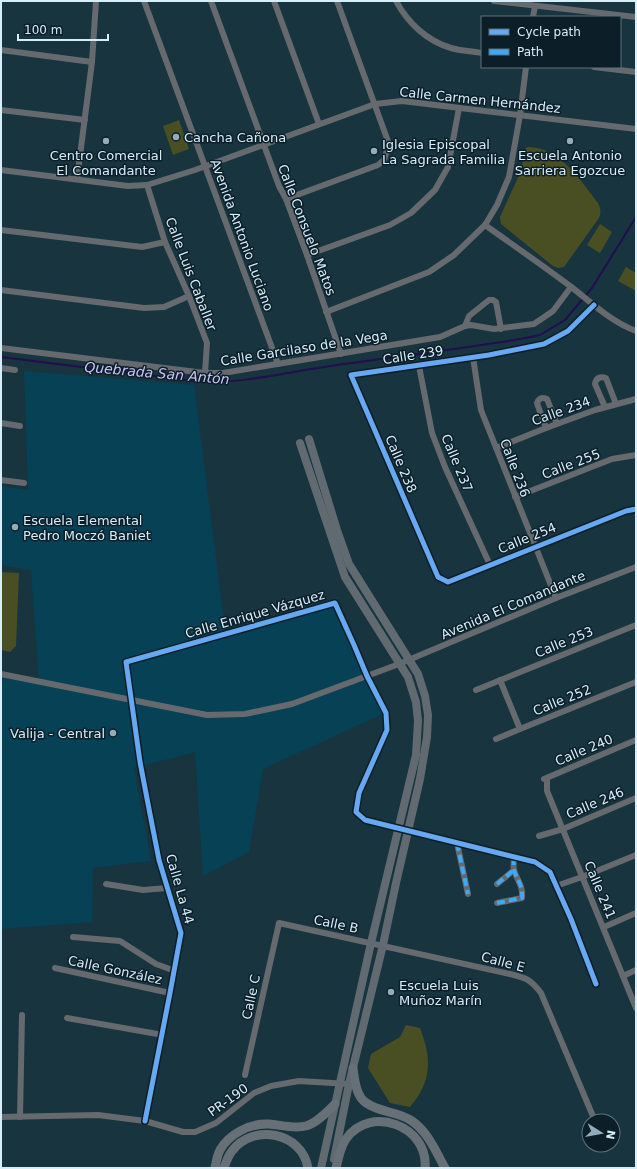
<svg xmlns="http://www.w3.org/2000/svg" width="637" height="1169" font-family="'DejaVu Sans',sans-serif">
<style>
.built{fill:#064156}
.green{fill:#4a4f23}
.lines{fill:none;stroke-linecap:round;stroke-linejoin:round}
.stream{stroke:#220e50;stroke-width:2}
.minor{stroke:#66696e;stroke-width:6}
.major{stroke:#616a71;stroke-width:8}
.highway{stroke:#677076;stroke-width:9}
.quiet{stroke:#3fa9f5;stroke-width:4;stroke-dasharray:8 4;stroke-linecap:butt}
.cycleway-casing{stroke:#0c1f28;stroke-width:8}
.cycleway{stroke:#66a8f1;stroke-width:5}
.poi-dot{fill:#94acb9;stroke:#0c1f28;stroke-width:1.5}
.labels{text-anchor:middle;dominant-baseline:central;stroke-width:3;stroke-linejoin:round;paint-order:stroke}
.street-label{font-size:13px;fill:#d6edfa;stroke:#0c1f28}
.poi-label{font-size:13px;fill:#d6edfa;stroke:#0c1f28;text-anchor:start}
.water-label{font-size:14px;font-style:italic;fill:#c9c3f7;stroke:#0c1f28}
</style>
<rect width="100%" height="100%" fill="#18343f"/>
<!-- built -->
<polygon class="built" points="24,371 194,385 225,629 319,605 337,597 370,676 387,712 263,769 249,852 203,876 195,752 134,768 151,861 93,868 92,922 1,929 1,676 39,682 31,570 1,565 1,486 28,490"/>
<!-- green -->
<g class="green">
<polygon points="179,120 189,149 173,155 163,126"/>
<path d="M528 147C560 147 581 181 598 203 601 209 601 212 599 218L564 267 558 268 553 266 501 224 500 217 520 173 526 148Z"/>
<polygon points="600,224 612,232 600,253 587,245"/>
<polygon points="626,267 636,273 636,291 618,281"/>
<polygon points="1,572 19,573 16,646 10,652 1,650"/>
<path d="M406 1025 420 1028C432 1059 432 1081 410 1107L390 1103 368 1068 371 1054 400 1037Z"/>
</g>
<g class="lines">
<!-- stream -->
<path class="stream" d="M1 357 203 382C244 383 284 373 324 367 388 358 452 350 515 340L540 335 565 320 592 288 636 217"/>
<!-- minor -->
<g class="minor">
<polyline points="144,1 278,364"/>
<polyline points="211,1 279,186 286,199 307,255 341,354"/>
<polyline points="274,1 319,124"/>
<path d="M396 1C408 23 427 41 451 48 461 51 472 51 482 53"/>
<polyline points="494,1 636,17"/>
<polyline points="533,17 535,6"/>
<polyline points="1,50 92,62"/>
<polyline points="594,67 636,72"/>
<polyline points="1,110 85,120"/>
<polyline points="1,170 128,186 147,185 195,170 375,104 402,101 636,129"/>
<polyline points="77,179 92,62 96,1"/>
<polyline points="147,185 165,242 189,296 207,343 205,373"/>
<polyline points="286,199 378,165 384,160 389,144 337,1"/>
<path d="M485 225C513 245 542 265 570 286 591 302 611 322 636 331"/>
<polyline points="1,230 142,247 165,242"/>
<polyline points="307,255 390,225 411,213 435,190 448,167 459,108"/>
<polyline points="1,290 144,308 164,307 189,296"/>
<polyline points="594,305 568,331 544,344 489,355 351,375 438,577 448,582 626,511 636,509"/>
<polyline points="326,312 429,272 454,255 485,225 497,205 509,177 520,115 526,67"/>
<polyline points="465,326 471,325 494,329 534,324 553,311 571,287"/>
<polyline points="1,348 205,373 223,373 440,337 465,326 469,316 489,300 493,300 496,302 501,329"/>
<polyline points="473,357 481,410 556,598"/>
<polyline points="419,366 432,433 445,467 490,565"/>
<polyline points="1,368 15,370"/>
<path d="M605 407 595 384C596 378 600 376 606 378L616 404"/>
<polyline points="1,423 20,426"/>
<path d="M546 428 538 406 537 403C539 398 542 397 547 399L557 424"/>
<polyline points="496,448 546,428 595,410 636,399"/>
<polyline points="1,480 24,483"/>
<polyline points="515,497 612,459 636,455"/>
<polyline points="1,674 207,715 245,714 292,704 399,664 556,598 636,567"/>
<polyline points="500,680 520,729"/>
<polyline points="476,690 636,625"/>
<polyline points="496,739 520,729 636,682"/>
<polyline points="636,740 544,779 547,780 547,791 636,1008"/>
<polyline points="539,836 563,829 636,798"/>
<polyline points="457,843 468,894"/>
<polyline points="106,884 143,890 167,888"/>
<polyline points="497,884 514,870"/>
<polyline points="556,886 582,877 636,855"/>
<path d="M497 903 522 898C523 884 517 881 514 870 513 866 514 861 514 857"/>
<polyline points="604,927 636,913"/>
<polyline points="73,937 120,941 156,964 175,971"/>
<polyline points="55,968 170,993"/>
<polyline points="623,976 636,970"/>
<polyline points="67,1018 163,1035"/>
<path d="M245 1075 279 923 510 974C527 978 531 980 541 993L595 1121"/>
<polyline points="1,1117 98,1115 145,1121 183,1132 195,1132 216,1123 254,1093 271,1086 299,1081 349,1084"/>
<polyline points="20,1117 22,1015"/>
<polyline points="145,1121 170,993 181,933 159,860 150,814 140,762 126,662 335,603 354,645 367,676 386,713 387,730 359,793 356,812 365,820 535,862 550,872 571,919 596,984"/>
</g>
<!-- major -->
<g class="major">
<polyline points="309,439 337,530 349,564 418,674 425,696 428,715 427,737 420,779 396,883 383,945 349,1084 334,1159"/>
<polyline points="300,443 345,577 408,677 416,702 418,721 416,755 371,943 321,1168"/>
</g>
<!-- highway -->
<g class="highway">
<path d="M353 1068C357 1098 359 1104 389 1112 397 1114 405 1116 412 1121 428 1132 436 1152 445 1168"/>
<path d="M215 1168C216 1162 217 1156 220 1150 229 1134 250 1123 269 1124 281 1125 294 1129 306 1126 317 1123 327 1112 335 1104"/>
<path d="M224 1168C226 1162 228 1156 232 1151 253 1123 302 1132 308 1168"/>
<path d="M336 1168C338 1159 341 1146 346 1139 370 1104 429 1126 425 1168"/>
</g>
<!-- quiet -->
<g class="quiet">
<polyline points="457,843 468,894"/>
<polyline points="497,884 514,870"/>
<path d="M497 903 522 898C523 884 517 881 514 870 513 866 514 861 514 857"/>
</g>
<defs>
<g id="cycleway">
<polyline points="594,305 568,331 544,344 489,355 351,375 438,577 448,582 626,511 636,509"/>
<polyline points="145,1121 170,993 181,933 159,860 150,814 140,762 126,662 335,603 354,645 367,676 386,713 387,730 359,793 356,812 365,820 535,862 550,872 571,919 596,984"/>
</g>
</defs>
<!-- cycleway casing -->
<use href="#cycleway" class="cycleway-casing"/>
<!-- cycleway -->
<use href="#cycleway" class="cycleway"/>
</g>
<!-- markers -->
<g class="poi-dot">
<circle cx="176" cy="137" r="4"/>
<circle cx="106" cy="141" r="4"/>
<circle cx="570" cy="141" r="4"/>
<circle cx="374" cy="151" r="4"/>
<circle cx="15" cy="527" r="4"/>
<circle cx="113" cy="733" r="4"/>
<circle cx="391" cy="992" r="4"/>
</g>
<g class="labels">
<!-- street labels -->
<g class="street-label">
<text transform="translate(480 100) rotate(6)">Calle Carmen Hernández</text>
<text transform="translate(307 230) rotate(69)">Calle Consuelo Matos</text>
<text transform="translate(242 235) rotate(70)">Avenida Antonio Luciano</text>
<text transform="translate(191 274) rotate(69)">Calle Luis Caballer</text>
<text transform="translate(304 348) rotate(-9)">Calle Garcilaso de la Vega</text>
<text transform="translate(413 355) rotate(-9)">Calle 239</text>
<text transform="translate(561 411) rotate(-20)">Calle 234</text>
<text transform="translate(457 463) rotate(67)">Calle 237</text>
<text transform="translate(401 464) rotate(67)">Calle 238</text>
<text transform="translate(571 464) rotate(-21)">Calle 255</text>
<text transform="translate(515 468) rotate(69)">Calle 236</text>
<text transform="translate(527 538) rotate(-22)">Calle 254</text>
<text transform="translate(513 605) rotate(-23)">Avenida El Comandante</text>
<text transform="translate(255 614) rotate(-16)">Calle Enrique Vázquez</text>
<text transform="translate(564 642) rotate(-22)">Calle 253</text>
<text transform="translate(562 700) rotate(-22)">Calle 252</text>
<text transform="translate(584 750) rotate(-23)">Calle 240</text>
<text transform="translate(595 803) rotate(-23)">Calle 246</text>
<text transform="translate(180 889) rotate(74)">Calle La 44</text>
<text transform="translate(600 890) rotate(67)">Calle 241</text>
<text transform="translate(336 924) rotate(12)">Calle B</text>
<text transform="translate(503 962) rotate(15)">Calle E</text>
<text transform="translate(115 970) rotate(12)">Calle González</text>
<text transform="translate(251 997) rotate(-78)">Calle C</text>
<text transform="translate(228 1100) rotate(-36)">PR-190</text>
</g>
<!-- poi labels -->
<g class="poi-label">
<text x="184" y="137">Cancha Cañona</text>
<text x="382" y="144">Iglesia Episcopal<tspan x="382" dy="15">La Sagrada Familia</tspan></text>
<text x="106" y="155" text-anchor="middle">Centro Comercial<tspan x="106" dy="15">El Comandante</tspan></text>
<text x="570" y="155" text-anchor="middle">Escuela Antonio<tspan x="570" dy="15">Sarriera Egozcue</tspan></text>
<text x="23" y="520">Escuela Elemental<tspan x="23" dy="15">Pedro Moczó Baniet</tspan></text>
<text x="105" y="733" text-anchor="end">Valija - Central</text>
<text x="399" y="985">Escuela Luis<tspan x="399" dy="15">Muñoz Marín</tspan></text>
</g>
<!-- water labels -->
<g class="water-label">
<text transform="translate(157 373) rotate(5)">Quebrada San Antón</text>
</g>
</g>
<!-- border -->
<rect width="637" height="1169" fill="none" stroke="#d6edfa" stroke-width="4"/>
<!-- legend -->
<rect x="481" y="16" width="140" height="52" fill="#0c1f28" stroke="#5d717c"/>
<rect x="489" y="29" width="20" height="6" fill="#66a8f1" stroke="#5d717c"/>
<text x="517" y="36" font-size="12" fill="#d6edfa">Cycle path</text>
<rect x="489" y="49" width="20" height="6" fill="#3fa9f5" stroke="#5d717c"/>
<text x="517" y="56" font-size="12" fill="#d6edfa">Path</text>
<!-- north arrow -->
<g transform="translate(601 1133) rotate(101)"><circle r="19" fill="#0c1f28" stroke="#5d717c"/>
<path d="M0-3L7 15L0 10L-7 15Z" fill="#94acb9"/>
<text y="-6" font-size="11" font-weight="bold" text-anchor="middle" fill="#d6edfa">N</text>
</g>
<!-- scale -->
<path d="M18 34v6h90v-6" fill="none" stroke="#d6edfa" stroke-width="2"/>
<text x="24" y="34" font-size="12" fill="#d6edfa" stroke="#0c1f28" stroke-width="3" paint-order="stroke">100 m</text>
</svg>
